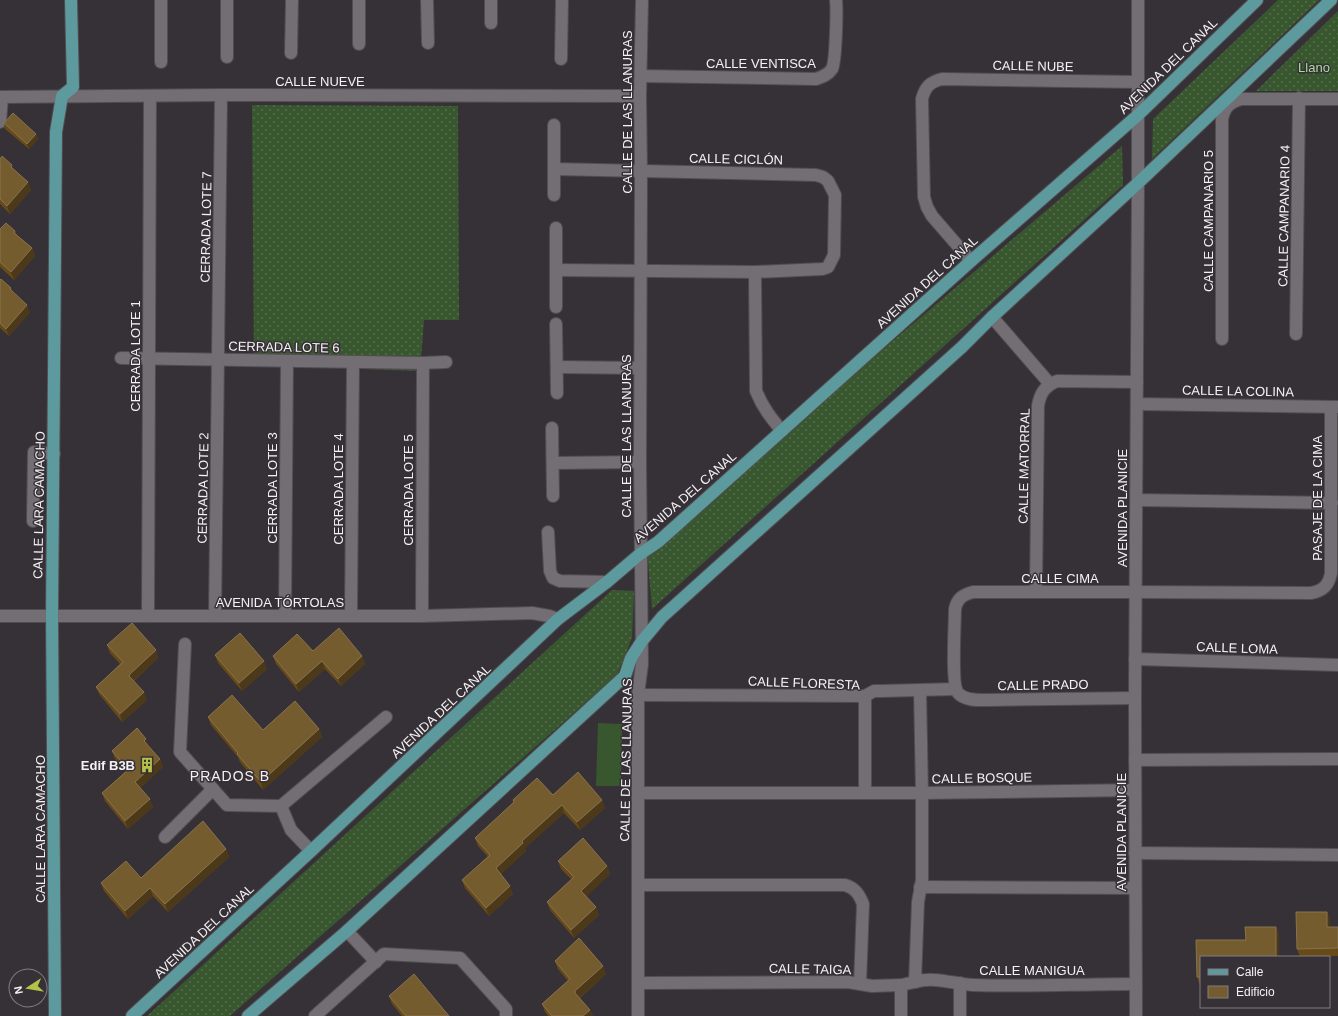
<svg xmlns="http://www.w3.org/2000/svg" width="1338" height="1016" font-family="Helvetica,sans-serif">
<style>
.grass{fill:url(#grass-dots)}
.pitch{fill:#39572f}
.lines{fill:none;stroke-linecap:round;stroke-linejoin:round}
.minor-casing{stroke:#514d51;stroke-width:14}
.major-casing{stroke:#514d51;stroke-width:14}
.minor{stroke:#736d74;stroke-width:12}
.major{stroke:#5c9a9e;stroke-width:12}
.wall{fill:#664a18}
.shaded-wall{fill:#4c391a}
.building{fill:#755c2f;stroke:#89734e}
.labels{text-anchor:middle;dominant-baseline:central;stroke-width:3;stroke-linejoin:round;paint-order:stroke}
.street-label{font-size:13px;fill:#f4f0f4;stroke:#363136}
.park-label{font-size:13px;fill:#a8dc98;stroke:#363136}
.poi-label{font-size:13px;font-weight:bold;fill:#f4f0f4;stroke:#363136;text-anchor:end}
.neighbourhood-label{font-size:14px;letter-spacing:1px;fill:#f4f0f4;stroke:#363136}
</style>
<defs>
<pattern id="grass-dots" width="8" height="8" patternUnits="userSpaceOnUse"><rect width="8" height="8" fill="#39572f"/><path d="M2 2h.1M6 6h.1" fill="none" stroke="#566f4e" stroke-width="1.8" stroke-linecap="round"/></pattern>
</defs>
<rect width="100%" height="100%" fill="#363136"/>
<!-- grass -->
<g class="grass">
<polygon points="1278,0 1319,0 1152,159 1153,119"/>
<polygon points="1338,11 1338,91 1256,91"/>
<polygon points="252,105 458,106 459,320 424,320 420,371 254,365"/>
<polygon points="1122,146 1123,185 652,609 647,550"/>
<polygon points="612,590 634,591 632,638 617,675 230,1016 147,1016"/>
</g>
<!-- pitch -->
<polygon class="pitch" points="598,723 622,724 621,786 596,786"/>
<g class="lines">
<defs>
<g id="minor">
<polyline points="227,0 227,57"/>
<polyline points="427,0 428,43"/>
<polyline points="491,23 491,0"/>
<polyline points="359,44 359,0"/>
<polyline points="291,53 292,0"/>
<polyline points="561,59 562,0"/>
<polyline points="161,62 161,0"/>
<path d="M641 76 816 79C822 77 828 75 832 69 836 61 837 10 836 0"/>
<polyline points="0,97 221,95 640,96"/>
<polyline points="0,122 2,97"/>
<polyline points="554,169 816,175 823,177 828,181 835,195 834,255 828,267 822,269 755,272 556,270"/>
<polyline points="554,195 554,125"/>
<polyline points="556,228 556,307"/>
<path d="M971 261 932 216 927 207 924 197 922 99C925 87 930 82 942 79L1138 82"/>
<path d="M755 272 756 391C763 408 771 418 782 431"/>
<polyline points="992,317 1050,384"/>
<polyline points="556,324 557,393"/>
<polyline points="1296,334 1299,98"/>
<path d="M1222 339V120C1224 107 1230 102 1242 99H1338"/>
<polyline points="121,358 423,363 446,362"/>
<polyline points="557,367 640,368"/>
<polyline points="1137,404 1338,407"/>
<polyline points="552,428 553,496"/>
<polyline points="553,463 640,462"/>
<polyline points="1137,500 1332,503"/>
<polyline points="33,521 34,452 54,454"/>
<polyline points="548,532 550,571 553,578 560,581 607,582"/>
<path d="M1036 592 1038 406C1040 393 1045 386 1057 381L1137 382"/>
<polyline points="0,616 422,616 532,613 549,616 558,619"/>
<polyline points="148,616 150,96"/>
<polyline points="215,616 221,95"/>
<polyline points="285,616 287,361"/>
<polyline points="351,616 353,362"/>
<polyline points="422,616 423,363"/>
<polyline points="185,644 180,752 227,805 281,806"/>
<polyline points="1135,659 1338,665"/>
<path d="M920 690 922 793V880L918 902 915 982C934 976 954 984 973 985 1027 987 1082 984 1136 984"/>
<polyline points="638,695 865,696"/>
<polyline points="865,696 874,691 881,691 956,689"/>
<path d="M1135 698 988 700C979 700 965 701 958 693 951 685 955 623 955 609 957 599 962 595 973 592H1136L1311 593C1323 591 1329 585 1331 573V407"/>
<polyline points="1135,760 1338,759"/>
<polyline points="639,793 922,793 1135,790"/>
<polyline points="865,793 865,696"/>
<polyline points="165,837 213,789"/>
<polyline points="311,851 291,830 281,806 386,717"/>
<polyline points="1135,853 1338,855"/>
<path d="M639 885H845C855 888 859 894 863 904L860 984"/>
<polyline points="920,887 1135,888"/>
<polyline points="347,931 376,962"/>
<polyline points="638,983 848,982 872,986 901,985 915,982"/>
<polyline points="315,1016 384,954 460,958 506,1009 506,1016"/>
<polyline points="638,1016 638,695 642,664 640,462 641,171 640,96 642,0"/>
<polyline points="901,1016 901,985"/>
<polyline points="960,1016 960,983"/>
<polyline points="1136,1016 1135,698 1138,183 1138,0"/>
</g>
<g id="major">
<polyline points="55,1016 52,616 56,132 62,96 73,87 71,0"/>
<polyline points="132,1016 311,851 558,619 607,582 640,554 658,542 971,261 1138,115 1257,0"/>
<polyline points="248,1016 347,931 625,676 631,658 642,641 662,617 962,347 992,317 1138,183 1331,0"/>
</g>
</defs>
<!-- minor casing -->
<use href="#minor" class="minor-casing"/>
<!-- major casing -->
<use href="#major" class="major-casing"/>
<!-- minor -->
<use href="#minor" class="minor"/>
<!-- major -->
<use href="#major" class="major"/>
</g>
<!-- wall -->
<g class="wall">
<polygon points="4,123 36,134 38,139 29,149 5,129"/>
<polygon points="0,159 14,169 31,190 10,214 0,204"/>
<polygon points="0,229 15,231 17,235 32,248 35,256 14,280 0,267"/>
<polygon points="0,280 11,288 12,291 30,312 9,336 0,328"/>
<polygon points="107,645 156,650 158,658 134,681 147,700 122,722 99,694 96,687 120,664 110,653"/>
<polygon points="313,651 362,656 365,664 341,686 325,669 299,692 276,664 273,656"/>
<polygon points="215,655 267,669 242,691 218,663"/>
<polygon points="208,717 263,730 319,729 322,737 263,790 240,762 238,757 211,725"/>
<polygon points="149,747 160,759 163,767 140,788 153,807 128,829 105,801 102,793 126,771 115,759 112,751"/>
<polygon points="553,795 602,800 605,808 580,830 564,813 525,848 526,851 501,874 513,894 489,916 465,888 462,880 488,857 478,846 475,838 514,803 513,800"/>
<polygon points="226,849 229,857 168,912 153,896 128,919 104,891 101,883 141,878"/>
<polygon points="558,861 607,866 610,874 586,896 596,907 599,915 574,938 550,910 547,902 572,880 561,869"/>
<polygon points="1327,912 1330,920 1330,927 1338,927 1338,956 1300,957 1297,949"/>
<polygon points="1245,927 1276,927 1279,935 1279,957 1201,957 1201,985 1200,985 1197,977 1196,940 1246,940"/>
<polygon points="555,961 606,974 580,998 590,1010 593,1016 548,1016 545,1012 542,1004 568,981 558,969"/>
<polygon points="389,996 449,1016 402,1016 392,1004"/>
</g>
<!-- shaded-wall -->
<g class="shaded-wall">
<polygon points="36,134 38,139 29,149 27,144"/>
<polygon points="28,182 31,190 10,214 7,206"/>
<polygon points="32,248 35,256 14,280 11,272"/>
<polygon points="27,305 30,312 9,336 6,329"/>
<polygon points="156,650 158,658 132,682 129,676 130,674"/>
<polygon points="362,656 365,664 341,686 338,679"/>
<polygon points="264,661 267,669 242,691 239,683"/>
<polygon points="322,661 325,669 299,692 296,684"/>
<polygon points="144,692 147,700 122,722 120,714"/>
<polygon points="319,729 322,737 263,790 261,782"/>
<polygon points="146,739 149,747 144,741"/>
<polygon points="160,759 163,767 138,790 135,782"/>
<polygon points="150,799 153,807 128,829 125,821"/>
<polygon points="602,800 605,808 580,830 577,822"/>
<polygon points="562,805 564,813 525,848 526,851 499,876 496,868 522,841"/>
<polygon points="226,849 229,857 168,912 165,904"/>
<polygon points="607,866 610,874 584,899 581,891"/>
<polygon points="510,886 513,894 489,916 486,908"/>
<polygon points="150,888 153,896 128,919 125,911"/>
<polygon points="596,907 599,915 574,938 571,930"/>
<polygon points="1327,912 1330,920 1330,935 1327,927"/>
<polygon points="1276,927 1279,935 1279,957 1276,957"/>
<polygon points="603,966 606,974 578,999 575,991"/>
<polygon points="590,1010 593,1016 583,1016"/>
</g>
<!-- building -->
<g class="building">
<polygon points="13,113 36,134 27,144 4,123"/>
<polygon points="2,156 12,165 11,167 28,182 7,206 0,199 0,159"/>
<polygon points="6,223 15,231 14,233 32,248 11,272 0,262 0,229"/>
<polygon points="1,279 11,288 10,289 27,305 6,329 0,323 0,280"/>
<polygon points="132,623 156,650 130,674 129,676 144,692 120,714 96,687 123,662 107,645"/>
<polygon points="339,628 362,656 338,679 322,661 296,684 273,656 297,634 313,651"/>
<polygon points="240,633 264,661 239,683 215,655"/>
<polygon points="232,695 263,730 295,701 319,729 261,782 237,754 238,753 208,717"/>
<polygon points="137,728 146,739 144,741 160,759 135,782 150,799 125,821 102,793 128,770 127,769 127,768 112,751"/>
<polygon points="578,772 602,800 577,822 562,805 522,841 523,843 496,868 510,886 486,908 462,880 490,855 475,838 514,802 513,800 537,778 553,795"/>
<polygon points="203,821 226,849 165,904 150,888 125,911 101,883 126,861 141,878"/>
<polygon points="583,838 607,866 581,891 596,907 571,930 547,902 574,877 558,861"/>
<polygon points="1296,912 1327,912 1327,927 1338,927 1338,948 1297,949"/>
<polygon points="1245,927 1276,927 1276,957 1201,957 1201,977 1197,977 1196,940 1246,940"/>
<polygon points="579,938 603,966 575,991 575,993 590,1010 583,1016 552,1016 542,1004 570,979 555,961"/>
<polygon points="414,974 449,1016 406,1016 389,996"/>
</g>
<!-- icons -->
<defs>
<symbol id="building-bare" viewBox="-9 -9 18 18"><path d="M-4-6H4V6H1V3H-1V6H-4ZM-2.5-4.3h1.7v1.8h-1.7ZM.8-4.3h1.7v1.8H.8ZM-2.5-1h1.7V.8h-1.7ZM.8-1h1.7V.8H.8Z" fill="#b6c148" stroke="#363136" stroke-width="2.5" paint-order="stroke"/></symbol>
</defs>
<g fill-rule="evenodd">
<use href="#building-bare" x="136" y="754" width="22" height="22"/>
</g>
<g class="labels">
<!-- street labels -->
<g class="street-label">
<text x="761" y="63">CALLE VENTISCA</text>
<text transform="translate(1033 66) rotate(1)">CALLE NUBE</text>
<text transform="translate(1168 66) rotate(-44)">AVENIDA DEL CANAL</text>
<text x="320" y="81">CALLE NUEVE</text>
<text transform="translate(627 112) rotate(-90)">CALLE DE LAS LLANURAS</text>
<text transform="translate(736 159) rotate(1)">CALLE CICLÓN</text>
<text transform="translate(1284 216) rotate(-89)">CALLE CAMPANARIO 4</text>
<text transform="translate(1208 221) rotate(-90)">CALLE CAMPANARIO 5</text>
<text transform="translate(206 227) rotate(-89)">CERRADA LOTE 7</text>
<text transform="translate(927 282) rotate(-42)">AVENIDA DEL CANAL</text>
<text transform="translate(284 347) rotate(1)">CERRADA LOTE 6</text>
<text transform="translate(135 356) rotate(-90)">CERRADA LOTE 1</text>
<text transform="translate(1238 391) rotate(1)">CALLE LA COLINA</text>
<text transform="translate(626 436) rotate(-90)">CALLE DE LAS LLANURAS</text>
<text transform="translate(1024 466) rotate(-89)">CALLE MATORRAL</text>
<text transform="translate(203 488) rotate(-89)">CERRADA LOTE 2</text>
<text transform="translate(272 488) rotate(-90)">CERRADA LOTE 3</text>
<text transform="translate(338 489) rotate(-90)">CERRADA LOTE 4</text>
<text transform="translate(408 490) rotate(-90)">CERRADA LOTE 5</text>
<text transform="translate(685 497) rotate(-41)">AVENIDA DEL CANAL</text>
<text transform="translate(1317 498) rotate(-90)">PASAJE DE LA CIMA</text>
<text transform="translate(39 505) rotate(-89)">CALLE LARA CAMACHO</text>
<text transform="translate(1122 508) rotate(-90)">AVENIDA PLANICIE</text>
<text x="1060" y="578">CALLE CIMA</text>
<text x="280" y="602">AVENIDA TÓRTOLAS</text>
<text transform="translate(1237 648) rotate(2)">CALLE LOMA</text>
<text transform="translate(804 683) rotate(2)">CALLE FLORESTA</text>
<text transform="translate(1043 685) rotate(-1)">CALLE PRADO</text>
<text transform="translate(441 711) rotate(-43)">AVENIDA DEL CANAL</text>
<text transform="translate(626 760) rotate(-89)">CALLE DE LAS LLANURAS</text>
<text transform="translate(982 778) rotate(-1)">CALLE BOSQUE</text>
<text transform="translate(40 829) rotate(-90)">CALLE LARA CAMACHO</text>
<text transform="translate(1121 832) rotate(-90)">AVENIDA PLANICIE</text>
<text transform="translate(204 931) rotate(-43)">AVENIDA DEL CANAL</text>
<text transform="translate(810 969) rotate(1)">CALLE TAIGA</text>
<text x="1032" y="970">CALLE MANIGUA</text>
</g>
<!-- park labels -->
<g class="park-label">
<text x="1314" y="67">Llano</text>
</g>
<!-- poi labels -->
<g class="poi-label">
<text x="135" y="765">Edif B3B</text>
</g>
<!-- neighbourhood labels -->
<g class="neighbourhood-label">
<text x="230" y="776">PRADOS B</text>
</g>
</g>
<!-- legend -->
<rect x="1200" y="956" width="130" height="52" fill="#363136" stroke="#827d82"/>
<rect x="1208" y="969" width="20" height="6" fill="#5c9a9e" stroke="#827d82"/>
<text x="1236" y="976" font-size="12" fill="#f4f0f4">Calle</text>
<rect x="1208" y="986" width="20" height="12" fill="#755c2f" stroke="#827d82"/>
<text x="1236" y="996" font-size="12" fill="#f4f0f4">Edificio</text>
<!-- north arrow -->
<g transform="translate(28 988) rotate(258)"><circle r="19" fill="#363136" stroke="#827d82"/>
<path d="M0-3L7 15L0 10L-7 15Z" fill="#b6c148"/>
<text y="-6" font-size="11" font-weight="bold" text-anchor="middle" fill="#f4f0f4">N</text>
</g>
</svg>
